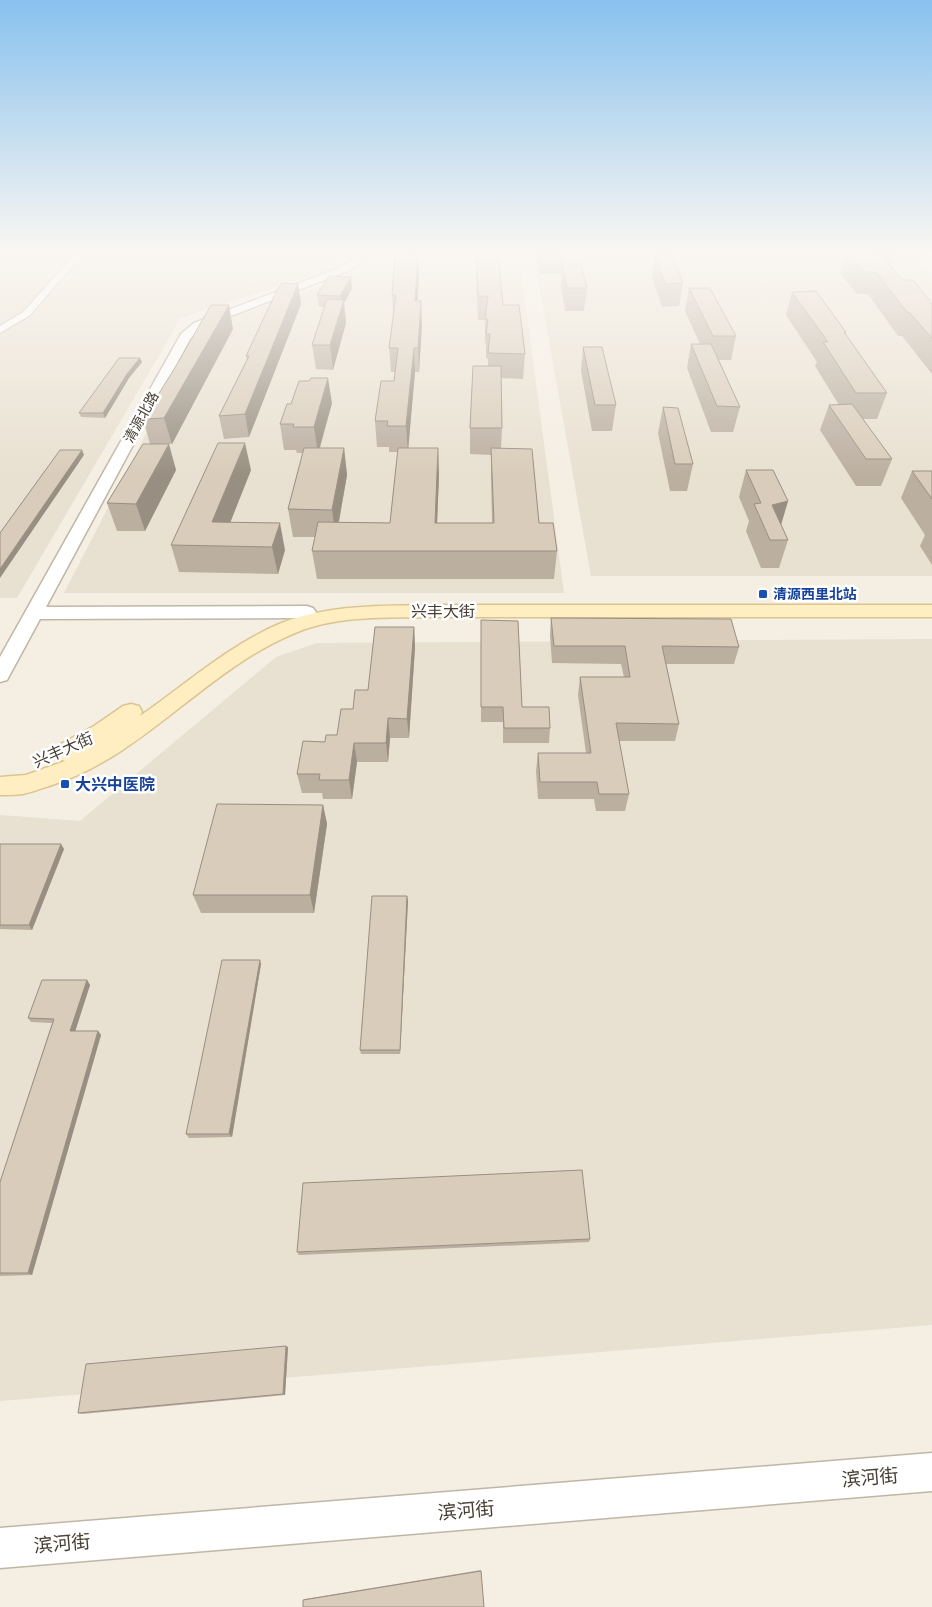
<svg xmlns="http://www.w3.org/2000/svg" width="932" height="1607" font-family="Raleway,'Noto Sans SC',sans-serif">
<style>
.residential{fill:#e8e0d0}
.education{fill:#efe3cb}
.lines{fill:none;stroke-linecap:round;stroke-linejoin:round}
.minor-casing{stroke:#c0b6a5;stroke-width:2}
.tertiary-casing{stroke:#c0b6a5;stroke-width:3}
.secondary-casing{stroke:#dbc58f;stroke-width:3}
.minor{fill:#fff;fill-rule:evenodd}
.tertiary{fill:#fff;fill-rule:evenodd}
.secondary{fill:#ffeec2;fill-rule:evenodd}
.wall{fill:#bbafa0}
.shaded-wall{fill:#988f82}
.building{fill:#d9ccba;stroke:#988f82}
.transit-dot{fill:#1a4fb4;stroke:#fff;stroke-width:2}
.labels{text-anchor:middle;dominant-baseline:central;stroke-width:5;stroke-linejoin:round;paint-order:stroke}
.far-street-label{font-size:14px;fill:#463e33;stroke:#fff}
.far-transit-label{font-size:14px;font-weight:bold;fill:#164399;stroke:#fff;text-anchor:start}
.street-label{font-size:16px;fill:#463e33;stroke:#fff}
.transit-label{font-size:16px;font-weight:bold;fill:#164399;stroke:#fff;text-anchor:start}
.near-street-label{font-size:19px;fill:#463e33;stroke:#fff}
</style>
<rect width="100%" height="100%" fill="#f4eee3"/>
<!-- residential -->
<g class="residential">
<polygon points="0,251 342,251 337,268 181,318 17,598 0,598"/>
<polygon points="533,251 908,251 932,274 932,576 591,576"/>
<polygon points="361,271 521,271 564,593 64,593 196,337 209,326"/>
<polygon points="932,639 932,1325 0,1401 0,815 80,821 276,657 317,643"/>
</g>
<!-- education -->
<polygon class="education" points="386,251 516,251 518,269 383,269"/>
<g class="lines">
<defs>
<polygon id="minor" points="78,251 86,251 29,316 0,333 0,326 23,312"/>
<g id="tertiary">
<polygon points="359,251 369,251 361,263 348,271 202,327 190,339 46,607 307,606 313,608 316,612 313,616 307,618 40,619 7,680 0,682 0,657 181,334 194,323 337,269 351,261"/>
<polygon points="932,1453 932,1491 0,1568 0,1528"/>
</g>
<path id="secondary" d="M433 605H932V617H433C387 618 337 615 295 633 205 670 145 755 52 785 42 788 32 792 23 794 15 795 8 795 0 795V777L26 775 65 761 57 758 53 752 57 746 94 726 123 706 131 704 139 706 142 712 140 716C186 684 228 646 279 624 328 604 382 606 433 605Z"/>
</defs>
<!-- minor casing -->
<use href="#minor" class="minor-casing"/>
<!-- tertiary casing -->
<use href="#tertiary" class="tertiary-casing"/>
<!-- secondary casing -->
<use href="#secondary" class="secondary-casing"/>
<!-- minor -->
<use href="#minor" class="minor"/>
<!-- tertiary -->
<use href="#tertiary" class="tertiary"/>
<!-- secondary -->
<use href="#secondary" class="secondary"/>
</g>
<!-- wall -->
<g class="wall">
<polygon points="476,251 503,305 525,354 523,379 501,378 502,428 501,449 539,523 557,551 554,579 317,579 312,551 315,537 293,537 288,509 303,453 297,453 296,450 284,450 280,424 332,403 320,448 344,448 347,475 339,522 390,523 398,452 389,452 389,447 377,447 375,421 394,381 395,372 391,372 389,348 393,314 392,295 419,275 417,301 422,325 419,372 415,372 408,448 438,448 439,475 437,523 492,523 491,475 491,455 470,454 470,428 488,366 488,359 486,358 486,343 485,343 485,320 478,320 476,273"/>
<polygon points="536,251 563,251 563,264 587,288 584,311 565,311 561,286 562,274 539,274"/>
<polygon points="852,251 897,251 891,267 903,280 932,304 932,374 902,336 898,336 868,294 857,294 840,273 846,252 853,252"/>
<polygon points="655,255 683,283 679,306 662,307 652,277"/>
<polygon points="298,284 301,304 249,437 224,439 219,416 247,359 246,356"/>
<polygon points="689,288 736,336 731,360 719,360 740,407 733,432 711,432 687,368 691,344 700,344 685,311"/>
<polygon points="352,289 344,303 346,323 333,370 316,369 312,345 325,307 319,307 317,295"/>
<polygon points="792,292 846,332 845,335 887,393 877,419 863,419 892,459 881,486 856,486 820,430 829,405 839,405 815,366 817,362 786,315"/>
<polygon points="233,329 172,444 167,444 176,470 145,531 117,531 107,503 150,444 143,419"/>
<polygon points="583,347 616,405 612,431 592,431 581,371"/>
<polygon points="142,362 129,378 105,418 81,417 79,413"/>
<polygon points="663,407 693,464 687,491 670,491 658,433"/>
<polygon points="251,470 230,522 285,550 278,574 179,572 171,545"/>
<polygon points="746,470 788,501 781,525 788,540 779,568 761,568 746,531 749,521 739,497"/>
<polygon points="912,471 932,471 932,565 920,546 925,535 901,498"/>
<polygon points="551,618 739,647 734,664 666,664 679,724 675,741 619,741 629,794 625,811 596,811 594,799 538,799 536,771 538,753 586,753 578,695 580,677 624,677 621,664 552,663 550,635"/>
<polygon points="414,627 415,647 409,738 390,738 388,762 357,762 352,799 323,799 322,793 302,793 297,774 325,742 337,735 353,709 368,690"/>
<polygon points="481,635 522,707 550,728 549,743 503,743 503,722 481,722"/>
<polygon points="323,805 327,824 314,913 201,913 193,895"/>
<polygon points="0,844 64,849 32,930 0,929"/>
<polygon points="407,896 408,901 400,1054 361,1054 360,1050"/>
<polygon points="261,964 232,1137 189,1138 186,1134"/>
<polygon points="87,980 90,985 75,1031 98,1031 101,1035 32,1275 0,1276 0,1182 52,1023 31,1022 28,1018"/>
<polygon points="590,1239 589,1242 299,1255 297,1252"/>
<polygon points="288,1347 285,1395 82,1414 78,1413"/>
<polygon points="481,1570 484,1607 303,1600 305,1599"/>
</g>
<!-- shaded-wall -->
<g class="shaded-wall">
<polygon points="418,253 419,275 416,325 415,301"/>
<polygon points="351,277 352,289 344,303 346,323 333,370 330,345 342,307 340,296"/>
<polygon points="298,284 301,304 249,437 245,414"/>
<polygon points="421,301 422,325 419,372 418,348"/>
<polygon points="229,305 233,329 172,444 164,418"/>
<polygon points="414,348 415,372 408,452 406,426"/>
<polygon points="140,358 142,362 129,378 105,418 103,413 127,374"/>
<polygon points="328,378 332,403 318,453 314,427"/>
<polygon points="245,443 251,470 221,546 212,522"/>
<polygon points="169,444 176,470 145,531 136,504"/>
<polygon points="344,448 347,475 336,537 332,510"/>
<polygon points="438,448 439,475 436,550 435,523"/>
<polygon points="82,450 84,455 0,578 0,569"/>
<polygon points="788,501 780,528 772,505"/>
<polygon points="280,523 285,550 278,574 272,547"/>
<polygon points="414,627 415,647 409,738 407,719"/>
<polygon points="388,718 390,738 388,762 386,743"/>
<polygon points="354,743 357,762 352,799 349,780"/>
<polygon points="323,805 327,824 314,913 310,895"/>
<polygon points="61,844 64,849 32,930 29,925"/>
<polygon points="407,896 408,901 400,1054 400,1050"/>
<polygon points="260,960 261,964 232,1137 229,1134"/>
<polygon points="87,980 90,985 74,1035 70,1031"/>
<polygon points="98,1031 101,1035 32,1275 28,1273"/>
<polygon points="286,1346 288,1347 285,1395 283,1394"/>
</g>
<!-- building -->
<g class="building">
<polygon points="476,251 498,251 503,305 519,305 525,354 488,353 490,334 486,334 488,319 485,319 488,296 478,296"/>
<polygon points="540,251 563,251 564,252 541,252"/>
<polygon points="860,251 875,251 903,280 913,280 932,304 932,338 910,313 907,312 876,272 864,272 846,252 861,252"/>
<polygon points="418,253 415,301 421,301 418,348 414,348 406,426 387,426 388,421 375,421 381,381 394,381 398,348 389,348 396,295 392,295 395,254"/>
<polygon points="655,255 672,256 683,283 665,284"/>
<polygon points="562,264 581,264 587,288 567,288"/>
<polygon points="329,276 351,277 340,296 317,295"/>
<polygon points="282,283 298,284 245,414 219,416 249,356 246,356 277,290"/>
<polygon points="689,288 710,288 736,336 713,336"/>
<polygon points="816,291 846,332 844,332 887,393 856,393 823,342 828,342 792,292"/>
<polygon points="327,299 344,300 330,345 312,345"/>
<polygon points="211,305 229,305 164,418 143,419 176,366"/>
<polygon points="691,344 711,344 740,407 717,406"/>
<polygon points="583,347 602,347 616,405 595,405"/>
<polygon points="119,358 140,358 127,374 103,413 79,413"/>
<polygon points="473,366 501,366 502,428 470,428"/>
<polygon points="311,378 328,378 314,427 293,427 294,424 280,424 287,404 291,404 299,381 309,381"/>
<polygon points="852,404 892,459 866,459 829,405"/>
<polygon points="663,407 678,408 693,464 675,464"/>
<polygon points="218,443 245,443 212,522 280,523 272,547 171,545"/>
<polygon points="143,444 169,444 136,504 107,503"/>
<polygon points="304,448 344,448 332,510 288,509"/>
<polygon points="398,448 438,448 435,523 494,523 491,448 532,449 539,523 553,523 557,551 312,551 318,522 390,523"/>
<polygon points="60,450 82,450 0,569 0,533"/>
<polygon points="746,470 773,470 788,501 772,505 788,540 770,540 754,504 761,503"/>
<polygon points="912,471 932,471 932,499"/>
<polygon points="551,618 731,619 739,647 662,646 679,724 616,723 629,794 599,794 597,782 540,782 538,753 591,753 580,677 630,677 625,646 554,646"/>
<polygon points="481,620 518,621 522,707 549,707 550,728 504,728 503,707 481,707"/>
<polygon points="375,627 414,627 407,719 388,718 386,743 354,743 349,780 319,780 320,774 297,774 303,741 325,742 326,735 337,735 341,709 353,709 355,690 368,690"/>
<polygon points="217,804 323,805 310,895 193,895"/>
<polygon points="0,844 61,844 29,925 0,925"/>
<polygon points="372,896 407,896 400,1050 360,1050"/>
<polygon points="222,960 260,960 229,1134 186,1134"/>
<polygon points="42,980 87,980 70,1031 98,1031 28,1273 0,1273 0,1182 54,1019 28,1018"/>
<polygon points="582,1170 590,1239 297,1252 303,1183"/>
<polygon points="286,1346 283,1394 78,1413 86,1364"/>
<polygon points="481,1571 484,1607 303,1607 303,1600"/>
</g>
<!-- sky -->
<linearGradient id="sky" x2="0" y2="1"><stop stop-color="#88c1ee"/><stop offset="0.53" stop-color="#faf7f2"/><stop offset="1" stop-color="#faf7f2" stop-opacity="0"/></linearGradient>
<rect width="932" height="476" fill="url(#sky)"/>
<!-- markers -->
<g class="transit-dot">
<rect x="758" y="589" width="10" height="10" rx="2.5"/>
<rect x="60" y="779" width="10" height="10" rx="2.5"/>
</g>
<g class="labels">
<!-- far-street labels -->
<g class="far-street-label">
<text transform="translate(141 417) rotate(-61)">清源北路</text>
</g>
<!-- far-transit labels -->
<g class="far-transit-label">
<text x="773" y="594">清源西里北站</text>
</g>
<!-- street labels -->
<g class="street-label">
<text x="443" y="611">兴丰大街</text>
<text transform="translate(63 750) rotate(-24)">兴丰大街</text>
</g>
<!-- transit labels -->
<g class="transit-label">
<text x="75" y="784">大兴中医院</text>
</g>
<!-- near-street labels -->
<g class="near-street-label">
<text transform="translate(870 1477) rotate(-5)">滨河街</text>
<text transform="translate(466 1510) rotate(-5)">滨河街</text>
<text transform="translate(62 1543) rotate(-5)">滨河街</text>
</g>
</g>
</svg>
